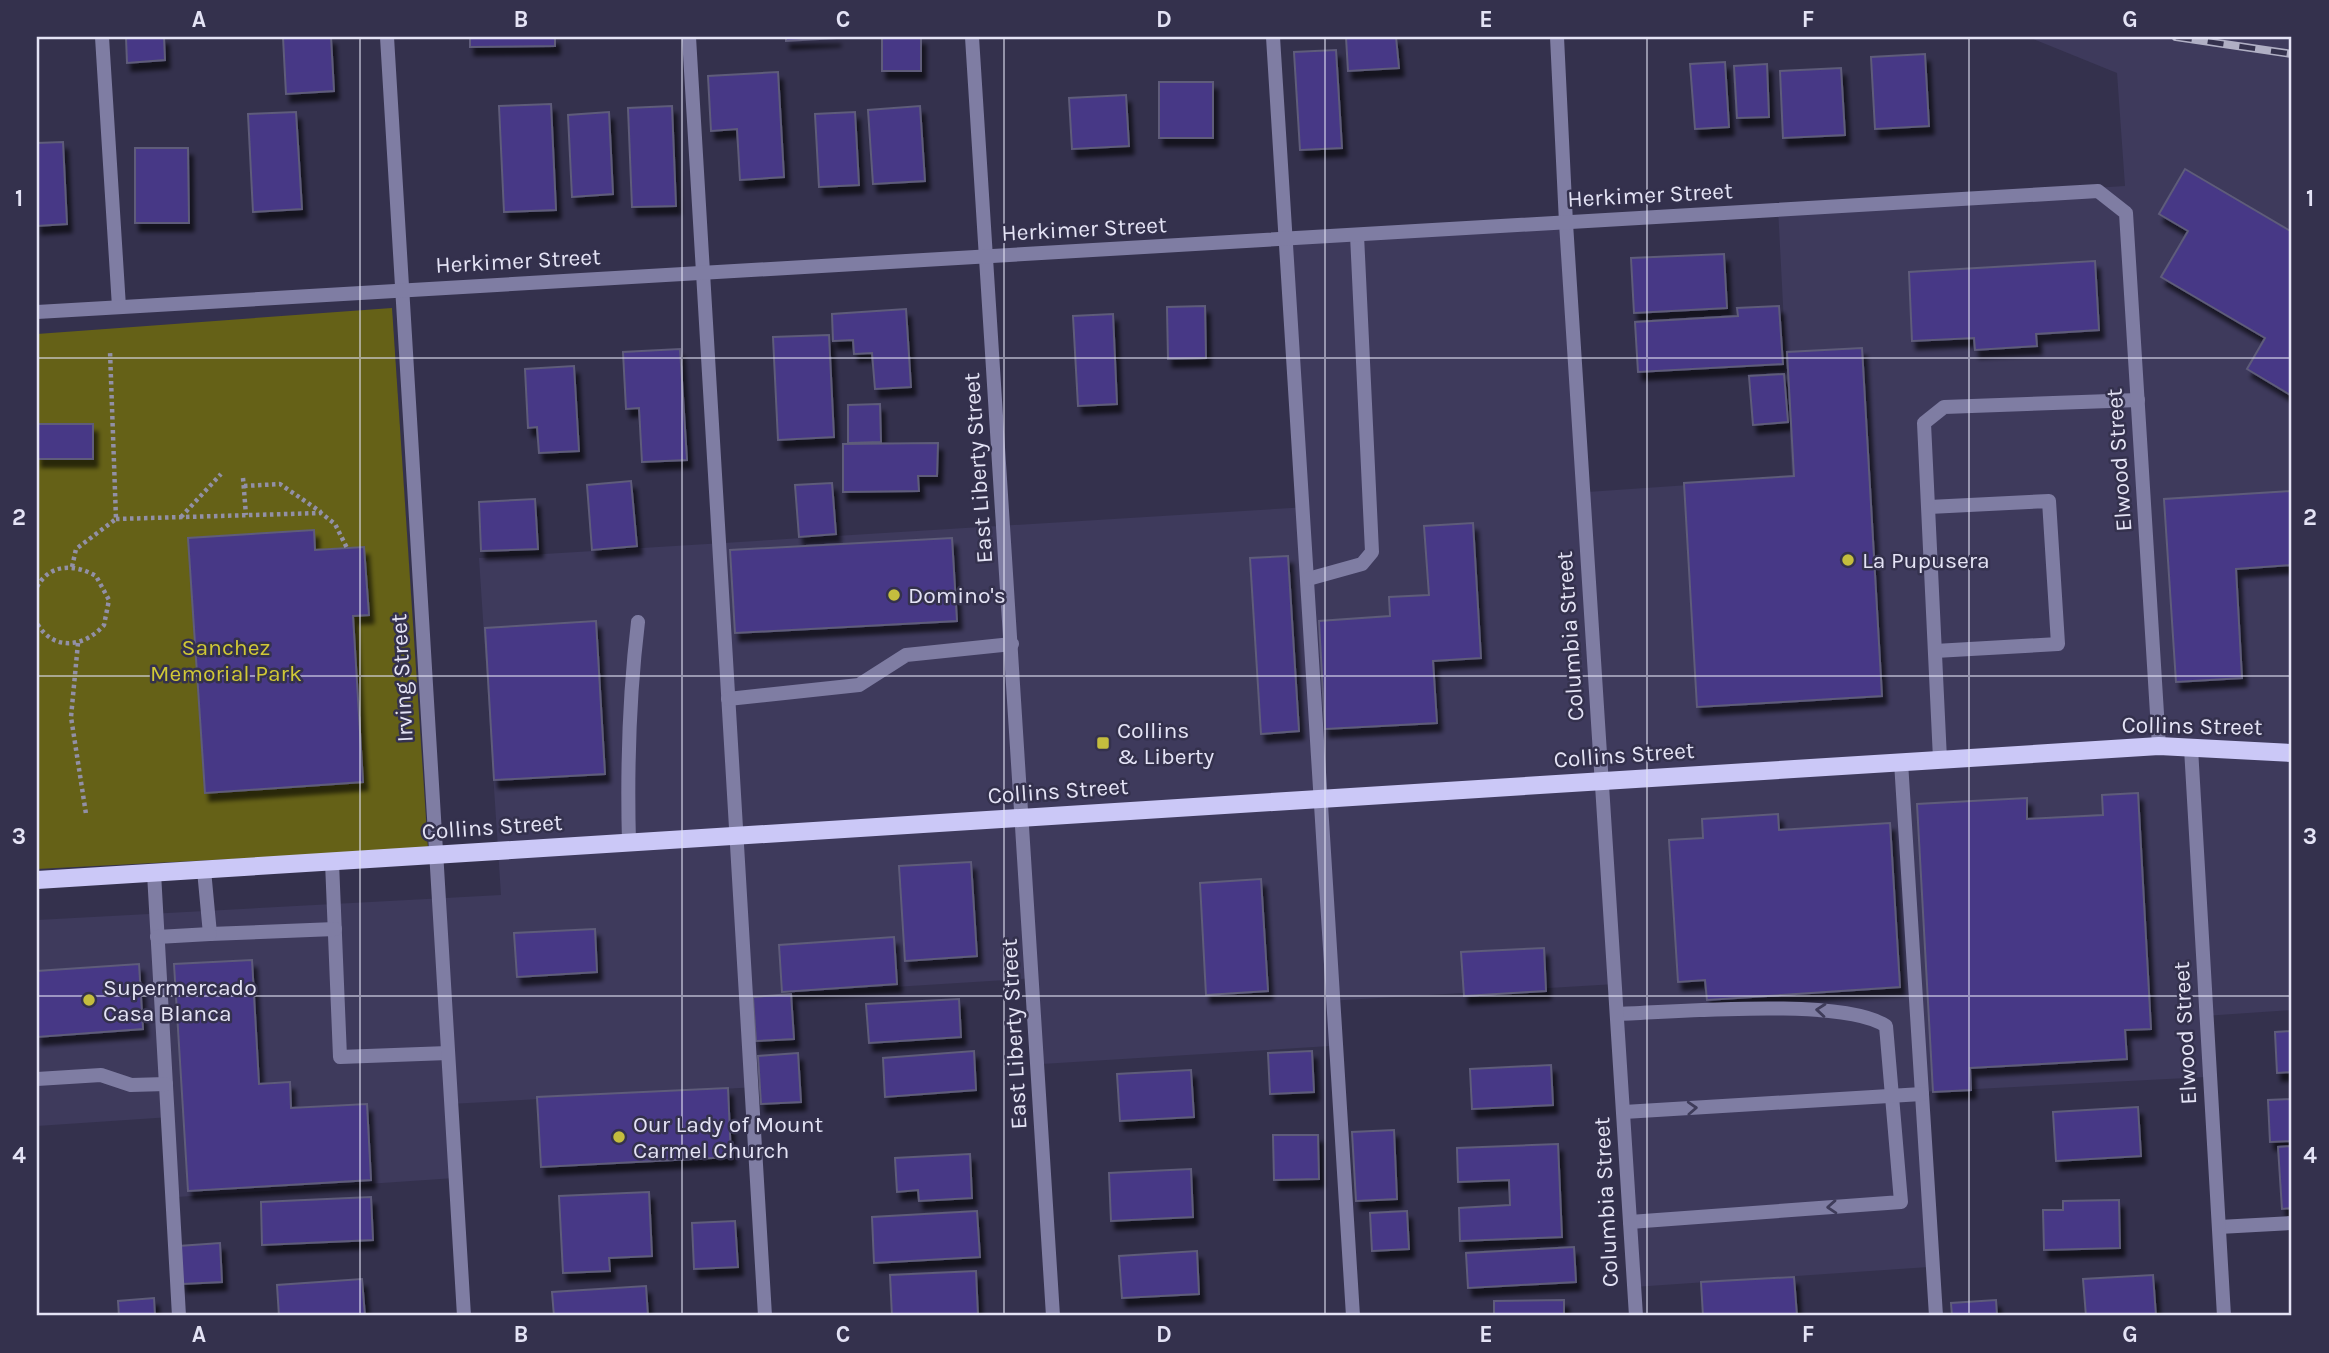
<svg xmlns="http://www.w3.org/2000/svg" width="2329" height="1353" font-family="Karla,sans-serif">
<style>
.built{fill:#3e3a5c}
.green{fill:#656117}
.building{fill:#463786;stroke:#5e5c7a;stroke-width:2;filter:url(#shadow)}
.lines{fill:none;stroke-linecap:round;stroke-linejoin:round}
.path{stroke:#9290a6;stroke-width:4.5;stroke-dasharray:3.5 3.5;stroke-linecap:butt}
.lane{stroke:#7f7da3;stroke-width:14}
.street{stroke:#7f7da3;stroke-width:14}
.primary{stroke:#cbc8f7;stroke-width:18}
.rail-casing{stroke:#b0afc4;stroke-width:8}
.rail{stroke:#34314d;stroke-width:5;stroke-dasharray:16;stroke-linecap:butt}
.oneway{stroke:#3f3c5a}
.grid{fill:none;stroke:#e4e3f5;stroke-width:2;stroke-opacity:0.55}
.poi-dot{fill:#c4bd3e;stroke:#34314d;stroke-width:2.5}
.labels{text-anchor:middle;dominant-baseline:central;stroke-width:5;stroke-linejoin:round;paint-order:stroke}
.street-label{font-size:23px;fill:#e4e3f5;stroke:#34314d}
.poi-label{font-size:23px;fill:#e4e3f5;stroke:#34314d;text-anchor:start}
.park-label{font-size:23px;fill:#d0c836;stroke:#34314d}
.neatline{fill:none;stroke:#e4e3f5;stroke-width:2.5}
.grid-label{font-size:23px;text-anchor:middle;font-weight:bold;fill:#e4e3f5}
</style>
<defs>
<filter id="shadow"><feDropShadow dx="4.5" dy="8" stdDeviation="2" flood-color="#0009"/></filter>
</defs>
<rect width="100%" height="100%" fill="#34314d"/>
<!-- built -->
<polygon class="built" points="2028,37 2292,37 2292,1010 2204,1016 2206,1077 1918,1092 1929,1267 1634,1287 1616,984 1328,1001 1330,1046 1042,1064 1036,978 752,996 758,1087 450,1104 455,1178 177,1197 171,1117 37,1126 37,920 501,895 479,558 1308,507 1284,239 1564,221 1587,492 1792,478 1778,208 2125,186 2117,73"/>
<!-- green -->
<polygon class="green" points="392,308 428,849 37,869 37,334"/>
<!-- building -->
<g class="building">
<polygon points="126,37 164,37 165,60 127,63"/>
<polygon points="283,37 331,37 334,91 286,94"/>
<polygon points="470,37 555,37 555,46 470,47"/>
<polygon points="786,37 836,37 836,38 786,41"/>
<rect x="882" y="37" width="39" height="34"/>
<polygon points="1346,37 1396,37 1399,68 1348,71"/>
<polygon points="1336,50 1342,148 1300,150 1294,52"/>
<polygon points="1925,54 1929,126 1875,129 1871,57"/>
<polygon points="1725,62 1729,127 1695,129 1690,64"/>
<polygon points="1767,64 1769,117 1737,118 1734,66"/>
<polygon points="1841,68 1845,135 1783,138 1780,71"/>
<polygon points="778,72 784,177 740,180 737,129 711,131 708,76"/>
<rect x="1159" y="82" width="54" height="56"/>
<polygon points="1126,95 1129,146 1072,149 1069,98"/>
<polygon points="551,104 556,210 504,212 499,106"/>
<polygon points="672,106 676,206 632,207 628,108"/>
<polygon points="920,106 925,181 873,184 868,110"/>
<polygon points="296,112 302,209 253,212 248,114"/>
<polygon points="609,112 613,194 572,197 568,115"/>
<polygon points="855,112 859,185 819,187 815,114"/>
<polygon points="63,142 67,224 37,226 37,143"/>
<polygon points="135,148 188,148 189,223 135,223"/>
<polygon points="2185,169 2292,232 2292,396 2247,369 2265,338 2161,277 2188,231 2159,214"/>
<polygon points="1724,254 1727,308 1634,313 1631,258"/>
<polygon points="2095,261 2099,330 2036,334 2037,346 1975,350 1974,338 1912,341 1909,272"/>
<polygon points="1205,306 1206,358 1168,359 1167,307"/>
<polygon points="1779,306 1783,364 1638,372 1635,322 1738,316 1737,308"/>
<polygon points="906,309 911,387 875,389 872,353 854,354 853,340 833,341 832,314"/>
<polygon points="1113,314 1117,404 1078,406 1073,316"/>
<polygon points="829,335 834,437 778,440 773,337"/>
<polygon points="1862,348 1882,696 1697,707 1684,483 1794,476 1787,352"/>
<polygon points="680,349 687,460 642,462 639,408 626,409 623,352"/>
<polygon points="574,366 579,451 539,453 537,427 528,428 525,369"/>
<polygon points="1784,374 1788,422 1753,425 1749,376"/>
<polygon points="880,404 881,442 848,443 848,405"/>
<rect x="37" y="424" width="56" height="35"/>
<polygon points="938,443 937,476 918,476 919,491 843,492 843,444"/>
<polygon points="631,481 637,546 592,550 587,485"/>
<polygon points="832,483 836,534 799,537 795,485"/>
<polygon points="2292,491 2292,565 2236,569 2242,678 2176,682 2164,499"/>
<polygon points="535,499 538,549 481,551 479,502"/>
<polygon points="1473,523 1481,658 1433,661 1437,723 1325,729 1319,621 1390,616 1389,597 1429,595 1424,526"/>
<polygon points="314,530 315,550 364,547 369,615 353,616 363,782 205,793 188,538"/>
<polygon points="952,538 957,621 735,633 730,550"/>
<polygon points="1288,556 1299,731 1261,734 1250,558"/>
<polygon points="596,621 605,774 494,780 485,628"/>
<polygon points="2138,793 2151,1029 2125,1030 2127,1059 1970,1068 1971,1090 1933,1092 1917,804 2027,798 2027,819 2103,815 2102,795"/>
<polygon points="1778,814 1779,830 1890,823 1900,987 1707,1000 1705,980 1678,982 1669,840 1703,838 1702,819"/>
<polygon points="971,862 977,956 905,961 899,866"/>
<polygon points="1261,879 1268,991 1206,995 1200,883"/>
<polygon points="595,929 597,972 517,977 514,933"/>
<polygon points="894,937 897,984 782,992 779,945"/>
<polygon points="1544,948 1546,991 1464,996 1461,952"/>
<polygon points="252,960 259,1084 290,1082 291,1108 367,1104 371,1180 188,1191 174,964"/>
<polygon points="139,964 143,1029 37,1037 37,971"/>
<polygon points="791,994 794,1039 756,1041 753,997"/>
<polygon points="959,999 961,1037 869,1043 866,1004"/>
<polygon points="2292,1031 2292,1072 2277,1073 2275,1032"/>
<polygon points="974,1051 976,1090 885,1097 883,1058"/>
<polygon points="1312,1051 1314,1092 1270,1094 1268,1053"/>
<polygon points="798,1053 801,1102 761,1104 758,1056"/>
<polygon points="1551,1065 1553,1105 1472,1109 1470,1069"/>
<polygon points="1191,1070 1194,1117 1120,1121 1117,1074"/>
<polygon points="728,1088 731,1157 541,1167 537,1097"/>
<polygon points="2292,1099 2292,1141 2270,1142 2268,1100"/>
<polygon points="2138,1107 2141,1156 2056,1161 2053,1112"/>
<polygon points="1394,1130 1397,1199 1356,1201 1352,1132"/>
<polygon points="1273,1135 1318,1135 1319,1179 1274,1180"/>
<polygon points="1558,1144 1562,1237 1460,1241 1459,1208 1510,1205 1509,1180 1458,1182 1457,1148"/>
<polygon points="2292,1146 2292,1208 2282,1209 2278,1147"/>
<polygon points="970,1154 972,1198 919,1201 918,1190 897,1192 895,1158"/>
<polygon points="1191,1169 1193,1217 1111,1221 1109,1173"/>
<polygon points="649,1192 652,1256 609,1258 610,1271 563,1273 559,1196"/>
<polygon points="371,1197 373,1240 262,1245 261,1202"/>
<polygon points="2119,1200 2120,1248 2044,1250 2043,1210 2063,1210 2063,1201"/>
<polygon points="977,1211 980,1257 874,1263 872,1217"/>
<polygon points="1407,1211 1409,1249 1372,1251 1370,1213"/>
<polygon points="735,1221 738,1267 694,1269 692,1223"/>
<polygon points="220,1243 222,1282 182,1284 179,1246"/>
<polygon points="1574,1247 1576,1282 1468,1288 1466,1253"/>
<polygon points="1197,1251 1199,1294 1122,1298 1119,1256"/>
<polygon points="976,1271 978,1316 892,1316 890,1275"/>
<polygon points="2153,1275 2156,1316 2086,1316 2083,1279"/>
<polygon points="1794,1277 1797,1316 1703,1316 1701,1282"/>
<polygon points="362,1279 365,1316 279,1316 277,1285"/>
<polygon points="646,1286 648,1316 554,1316 552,1292"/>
<polygon points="154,1298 155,1316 119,1316 118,1301"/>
<polygon points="1564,1300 1564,1316 1494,1316 1494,1301"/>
<polygon points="1996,1300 1997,1316 1952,1316 1951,1303"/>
</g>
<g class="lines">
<!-- path -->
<g class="path">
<polyline points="243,478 246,515"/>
<polyline points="244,486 280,484 321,512"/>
<polyline points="181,517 221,474"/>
<polyline points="116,519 321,513 335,524 347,548"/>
<polyline points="72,567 76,549 116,519 110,351"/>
<path d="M37 587C50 563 75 564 96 576L109 600 104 625C85 647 53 652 37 623"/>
<polyline points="78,643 71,717 86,814"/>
</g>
<!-- lane -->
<g class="lane">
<polyline points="102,37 119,307"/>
<polyline points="689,37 765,1316"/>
<polyline points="1273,37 1353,1316"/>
<polyline points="1929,507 2049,501 2058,644 1935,651"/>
<polyline points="1308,579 1362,564 1372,552 1357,235"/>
<polyline points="728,699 859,685 906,655 1012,644"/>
<polyline points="1940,759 1924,423 1944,407 2138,400"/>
<polyline points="1901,762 1936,1316"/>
<path d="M629 843C627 769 629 696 638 622"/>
<polyline points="332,862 340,1057 448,1053"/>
<polyline points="204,870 210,934 335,929"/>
<polyline points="154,873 179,1316"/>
<polyline points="157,937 210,934"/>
<path d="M1617 1014C1675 1012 1844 997 1886 1026L1901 1202 1630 1222"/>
<polyline points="37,1079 101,1075 131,1085 166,1084"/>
<polyline points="1624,1112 1922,1094"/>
<polyline points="2219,1227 2292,1223"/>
</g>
<!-- street -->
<g class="street">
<polyline points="387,37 464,1316"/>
<polyline points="972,37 1053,1316"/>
<polyline points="1557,37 1566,223 1636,1316"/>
<polyline points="37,312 2098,191 2126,213 2159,746"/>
<polyline points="2191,748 2224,1316"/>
</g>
<!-- primary -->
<polyline class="primary" points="37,880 2159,746 2292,753"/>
<defs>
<polyline id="rail" points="2176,37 2292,54"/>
</defs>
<!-- rail casing -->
<use href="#rail" class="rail-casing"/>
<!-- rail -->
<use href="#rail" class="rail"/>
</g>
<!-- one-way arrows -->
<defs><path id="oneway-chevron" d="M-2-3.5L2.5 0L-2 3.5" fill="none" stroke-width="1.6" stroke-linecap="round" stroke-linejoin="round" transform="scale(1.75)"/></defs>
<g class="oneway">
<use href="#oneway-chevron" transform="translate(1821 1010) rotate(-175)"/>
<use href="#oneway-chevron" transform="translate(1692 1108) rotate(-3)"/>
<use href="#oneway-chevron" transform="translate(1832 1207) rotate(176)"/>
</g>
<!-- grid -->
<path class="grid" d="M360 37V1316M682 37V1316M1004 37V1316M1325 37V1316M1647 37V1316M1969 37V1316M37 358H2292M37 676H2292M37 996H2292"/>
<!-- markers -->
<g class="poi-dot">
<circle cx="1848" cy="560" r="7"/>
<circle cx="894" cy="595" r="7"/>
<rect x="1096" y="736" width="14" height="14" rx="3.5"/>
<circle cx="89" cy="1000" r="7"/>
<circle cx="619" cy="1137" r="7"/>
</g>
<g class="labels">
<!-- street labels -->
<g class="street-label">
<text transform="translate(1650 195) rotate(-3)">Herkimer Street</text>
<text transform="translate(1084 229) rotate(-3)">Herkimer Street</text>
<text transform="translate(518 261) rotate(-3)">Herkimer Street</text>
<text transform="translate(2119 460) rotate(-94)">Elwood Street</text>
<text transform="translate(978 468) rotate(-94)">East Liberty Street</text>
<text transform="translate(1570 636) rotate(-94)">Columbia Street</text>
<text transform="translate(402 678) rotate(-93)">Irving Street</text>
<text transform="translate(2192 726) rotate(1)">Collins Street</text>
<text transform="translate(1624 755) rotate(-4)">Collins Street</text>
<text transform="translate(1058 791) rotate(-4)">Collins Street</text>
<text transform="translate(492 827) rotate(-4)">Collins Street</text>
<text transform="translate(2185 1033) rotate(-93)">Elwood Street</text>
<text transform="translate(1014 1034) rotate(-93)">East Liberty Street</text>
<text transform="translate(1606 1202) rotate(-93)">Columbia Street</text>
</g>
<!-- poi labels -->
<g class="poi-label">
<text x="1862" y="560">La Pupusera</text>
<text x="908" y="595">Domino's</text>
<text x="1117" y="730">Collins<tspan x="1117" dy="26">&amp; Liberty</tspan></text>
<text x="103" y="987">Supermercado<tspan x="103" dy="26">Casa Blanca</tspan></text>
<text x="633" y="1124">Our Lady of Mount<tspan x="633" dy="26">Carmel Church</tspan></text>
</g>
<!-- park labels -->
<g class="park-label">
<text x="226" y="647">Sanchez<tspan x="226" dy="26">Memorial Park</tspan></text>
</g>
</g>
<!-- border -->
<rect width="2329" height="1353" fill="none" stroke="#34314d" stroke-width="77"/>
<rect x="38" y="38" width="2252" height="1276" class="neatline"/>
<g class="grid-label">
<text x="199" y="27">A</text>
<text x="521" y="27">B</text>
<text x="843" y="27">C</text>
<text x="1164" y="27">D</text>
<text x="1486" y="27">E</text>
<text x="1808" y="27">F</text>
<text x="2130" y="27">G</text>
<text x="19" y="206">1</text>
<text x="2310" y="206">1</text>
<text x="19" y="525">2</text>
<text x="2310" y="525">2</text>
<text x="19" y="844">3</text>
<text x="2310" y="844">3</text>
<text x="19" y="1163">4</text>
<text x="2310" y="1163">4</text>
<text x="199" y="1342">A</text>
<text x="521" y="1342">B</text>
<text x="843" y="1342">C</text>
<text x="1164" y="1342">D</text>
<text x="1486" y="1342">E</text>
<text x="1808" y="1342">F</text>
<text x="2130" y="1342">G</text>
</g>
</svg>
